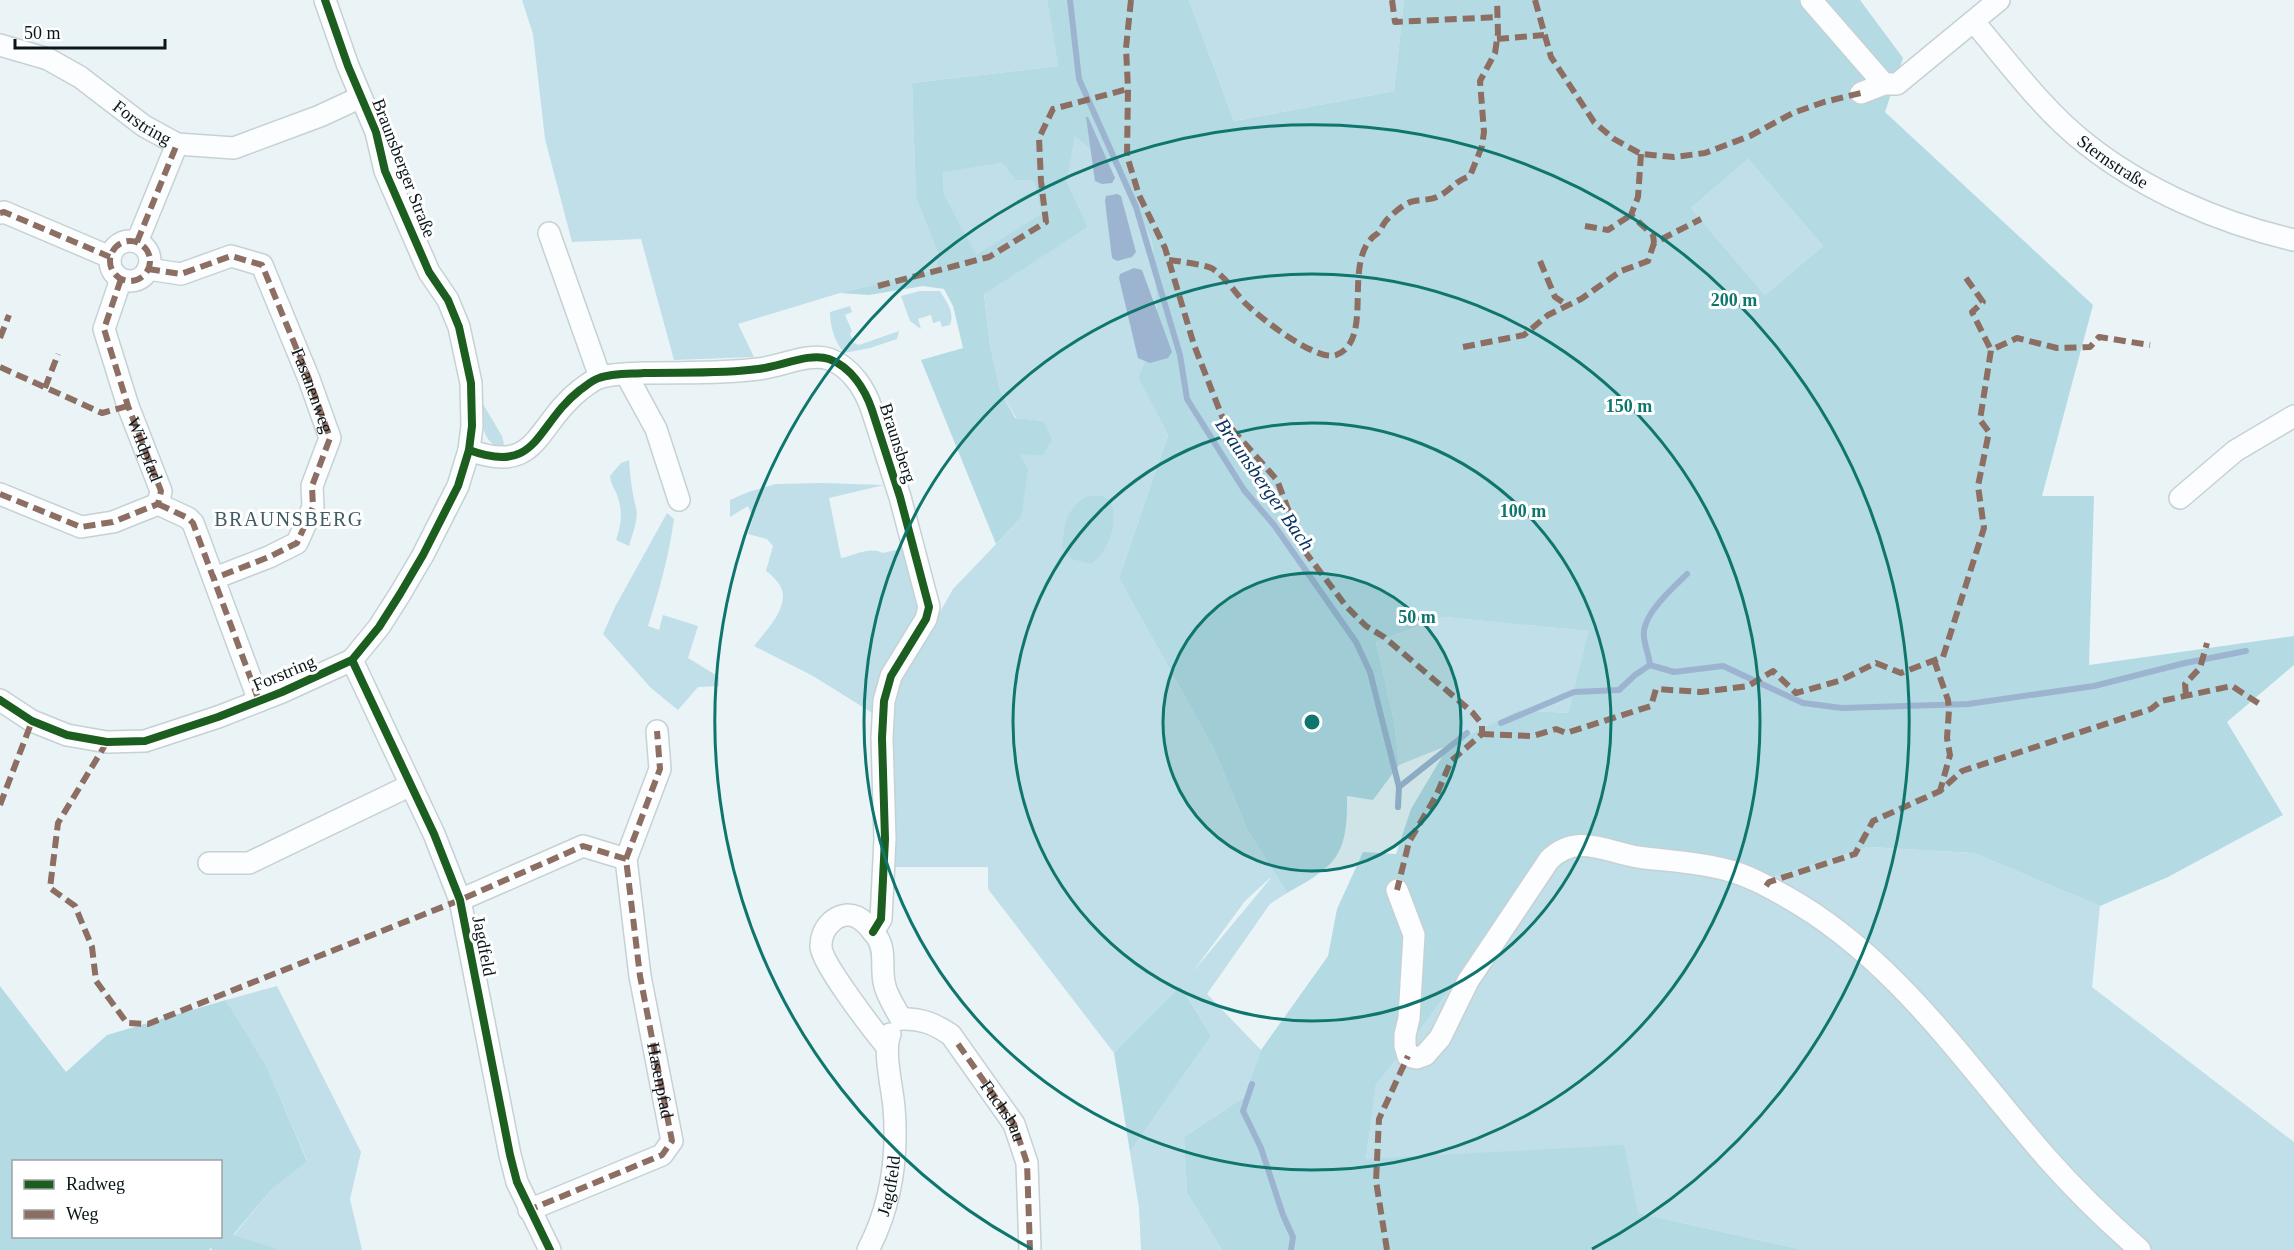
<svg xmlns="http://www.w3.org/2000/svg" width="2294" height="1250" font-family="Georgia,serif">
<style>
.green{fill:#c0dfe8;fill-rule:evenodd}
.forest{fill:#b4dae4;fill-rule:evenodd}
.water{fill:#9db4d0}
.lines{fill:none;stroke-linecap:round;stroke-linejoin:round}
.stream{stroke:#9db4d0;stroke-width:6}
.minor-casing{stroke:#c6d1d4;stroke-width:24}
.minor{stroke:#fcfdfe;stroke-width:21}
.quiet{stroke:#8d6e63;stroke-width:6;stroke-dasharray:12 6;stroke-linecap:butt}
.cycleway-casing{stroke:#fff;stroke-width:11}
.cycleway{stroke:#1b5e20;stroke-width:8}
.ring{fill:none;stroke:#0f766e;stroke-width:3}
.labels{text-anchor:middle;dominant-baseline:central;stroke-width:6;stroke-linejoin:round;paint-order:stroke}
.street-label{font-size:18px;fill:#0a1619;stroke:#fff}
.water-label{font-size:20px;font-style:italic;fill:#0a3162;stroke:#fff}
.neighbourhood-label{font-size:20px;letter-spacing:1.5px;fill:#3f5b63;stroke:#fff}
.centre{fill:#0f766e;stroke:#fff;stroke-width:3}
.ring-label{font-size:18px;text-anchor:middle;font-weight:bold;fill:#0f766e;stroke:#fff;stroke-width:6;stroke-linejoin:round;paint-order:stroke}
</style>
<rect width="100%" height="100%" fill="#eaf4f7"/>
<!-- green -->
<g class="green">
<polygon points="522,0 1047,0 1058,66 912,83 916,198 939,256 937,270 840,293 738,324 754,357 674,360 641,239 572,242 545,139 533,34"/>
<polygon points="1189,0 1404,0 1394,91 1234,121"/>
<path d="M1075 135 1117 170 1152 241 1158 328 1138 378 1168 435 1119 578 1214 749 1247 829 1287 893 1270 904 1207 994 1261 1050 1243 1098 1184 1137 1187 1193 1222 1250H1141L1139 1208 1130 1152 1211 1036 1182 987 1114 1053 988 889V867H892L891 718 895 691 953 589 1021 518 1018 453 1043 421 1016 418 1000 390 990 345 984 293 1088 227 1067 182ZM1270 878V879L1192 973 1245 901Z"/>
<polygon points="1748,159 1823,246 1765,295 1691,208"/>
<polygon points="1002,163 1015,180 1034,181 1041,214 976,256 944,194 943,171"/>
<path d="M920 291H940C947 302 955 313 950 325L942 327 940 321 933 323 931 315 918 319 921 329 910 321 901 296Z"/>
<path d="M850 306 852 312 845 315 852 331 850 334 854 343 859 345 899 331 897 339 870 348 844 353C835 342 830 327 830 312Z"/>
<path d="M480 399 502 436 504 444 501 447C481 444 481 416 480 399Z"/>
<path d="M629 460C630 477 632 492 636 508 639 519 632 535 629 546L616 540C621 526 623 513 618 498 616 489 611 487 610 476L621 463Z"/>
<path d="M823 483 884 485 829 498 841 558C855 555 870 546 883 553L900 549V538L918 585 921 605 874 714 813 676 754 646C766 630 793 605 779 584 776 579 770 574 766 571L773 546 767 539 748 534 753 518 748 506 730 517V500L748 492 776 484Z"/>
<path d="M667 513 674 519C669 556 659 591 648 626L659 630 663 615 698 626 688 658 719 677V686L698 687 678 710 651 688 603 634 615 607Z"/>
<polygon points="1444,617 1590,631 1568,713 1518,710 1449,745 1399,765 1394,720 1376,642"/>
<polygon points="1604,839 1716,862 1763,880 1868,847 1974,853 2100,906 2092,987 2294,1142 2294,1250 1804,1250 1638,1213 1366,1159 1376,1085 1416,1035 1558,840"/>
<polygon points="277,986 361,1152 350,1199 362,1250 281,1250 233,1236 272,1189 307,1160 267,1067 226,1000"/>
</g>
<!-- forest -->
<g class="forest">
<path d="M1047 0H1189L1234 121 1394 91 1404 0H1860L1903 58 1885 112 2093 305 2042 496H2094L2089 665 2294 636V665L2227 722 2283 815 2168 877 2100 906 1974 853 1868 847 1763 880 1716 862 1604 839 1559 840 1416 1035 1376 1085 1366 1159 1624 1145 1638 1213 1804 1250H1222L1187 1193 1184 1137 1243 1098 1261 1050 1328 956 1337 909 1363 852 1396 854 1411 809 1449 745 1518 710 1568 713 1589 631 1444 617 1376 642 1394 720 1399 765 1373 800 1347 796C1348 855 1337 866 1287 893L1247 829 1214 749 1119 578 1168 435 1138 378 1158 328 1152 241 1117 170 1075 136 1067 182 1088 227 984 294 990 345 1000 390 1015 418 1043 421 1052 440 1043 455 1019 454 1028 469 1021 518 996 544 921 360 963 348 953 306 944 289 923 286 869 295 840 293 936 270 939 256 916 198 912 83 1058 66ZM1748 159 1823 246 1765 295 1691 208ZM1002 163 1015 180 1034 181 1041 214 976 255 944 194 943 172Z"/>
<path d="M1088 496H1102L1111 501C1118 523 1110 550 1091 564L1072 559 1062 547C1065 524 1065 509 1088 496Z"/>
<path d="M0 986 66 1072 107 1035 226 1000 267 1067 307 1161 272 1189 233 1235 281 1250H212L211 1248 209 1250H0ZM14 1162H220V1236H14Z"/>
<polygon points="1181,986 1211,1036 1130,1152 1114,1053"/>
</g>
<!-- water -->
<g class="water">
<polygon points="1086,117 1088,117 1115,178 1112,183 1102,184 1095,181"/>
<polygon points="1117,194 1121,196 1136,252 1132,257 1117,261 1112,258 1105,201 1106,196"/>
<polygon points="1134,268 1142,270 1172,352 1168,358 1150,363 1138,358 1119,278 1120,274"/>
</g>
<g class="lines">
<!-- stream -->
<g class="stream">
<polyline points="1070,0 1079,79 1136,207 1180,355 1187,399 1244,490 1274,525 1356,642 1370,672 1399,787 1398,807"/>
<path d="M1650 665C1649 655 1645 647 1644 637 1641 615 1673 588 1687 574"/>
<polyline points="1501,723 1574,692 1619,690 1635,675 1650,665 1674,672 1723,666 1803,703 1842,708 1968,704 2094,686 2185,663 2246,651"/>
<polyline points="1399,787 1467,733"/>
<polyline points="1252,1084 1243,1111 1261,1148 1283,1215 1293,1237 1291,1250"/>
</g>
<defs>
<g id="minor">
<polyline points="1811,0 1884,84"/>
<path id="s1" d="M1974 22C2009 63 2042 109 2085 143 2144 190 2220 223 2294 240"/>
<path id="s2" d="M0 45 48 59 80 77 144 126 177 144 234 148 320 116 361 97"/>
<polyline points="1861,93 1884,84 1897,84 1999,0"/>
<polyline points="0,213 4,212 110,257"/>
<polyline points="549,233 600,377"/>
<circle cx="130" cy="261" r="20"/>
<polyline points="137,242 177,144"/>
<path id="s3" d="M148 269 181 274 231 256 262 265 309 379 330 438 312 486 313 507 297 543 269 557 215 578"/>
<path id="s4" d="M121 279 104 329 128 406 161 491 158 504"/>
<polyline points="626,374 656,429 679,500"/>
<path d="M469 450C539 476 535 425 580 390 586 386 592 380 599 378 612 373 630 374 644 373 682 372 721 374 758 369 780 367 809 352 829 359 851 367 865 389 872 410L900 497 929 607 926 619 891 676 884 701 882 738 885 839 881 919 873 932"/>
<polyline points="0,494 81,527 113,522 158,504"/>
<polyline points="2180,498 2235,451 2294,416"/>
<polyline points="158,504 188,518 193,523 259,701"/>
<polyline points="352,660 434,834 460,900 510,1155 517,1182 550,1250"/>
<polyline points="0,700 32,721 67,735 107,742 145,741 218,717 282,692 352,660 379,627 400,594 423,555 458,486 469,450 472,426 471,383 459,327 448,300 429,272 385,171 376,132 348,66 325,0"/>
<polyline points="626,859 660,769 657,731"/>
<polyline points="209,863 249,863 411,785"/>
<path d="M1397 890 1414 935 1409 1018 1405 1035V1046L1408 1056 1417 1058 1425 1055 1440 1038 1468 981 1549 860C1576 833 1604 851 1638 857 1667 861 1699 862 1727 870 1747 875 1767 886 1785 896 1895 957 1966 1065 2046 1157 2075 1190 2107 1221 2140 1250"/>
<polyline points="460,900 583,846 626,859 640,976 672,1141 662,1155 529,1210"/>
<path id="s5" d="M901 1019C921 1018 935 1024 951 1035L1014 1124 1027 1163 1030 1250"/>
<path d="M887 1047C874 1031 822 964 821 947 820 928 838 909 857 917 865 921 872 930 877 937 886 950 881 967 884 982 886 995 895 1007 901 1019"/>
<path id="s6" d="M868 1250C891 1206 898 1156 894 1107 892 1086 883 1052 890 1034"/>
</g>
</defs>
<!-- minor casing -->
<use href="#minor" class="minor-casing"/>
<!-- minor -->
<use href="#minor" class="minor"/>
<!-- quiet -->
<g class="quiet">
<polyline points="1131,0 1126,48 1128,89 1127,156 1139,195 1165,248 1194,345 1223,419 1277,480 1303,549 1346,606 1366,626 1384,637 1472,712 1482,724 1482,734 1451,761 1436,796 1409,842 1397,890"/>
<polyline points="1392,0 1395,22 1499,17"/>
<polyline points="1535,0 1551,57 1594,122 1614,139 1641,154 1674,157 1705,153 1750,136 1793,113 1824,102 1861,93"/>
<polyline points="1497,39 1544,35"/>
<polyline points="1641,154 1638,197 1631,215 1653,235 1654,243 1701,219"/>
<polyline points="0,213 4,212 110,257"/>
<polyline points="1585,226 1608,230 1631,215"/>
<circle cx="130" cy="261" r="20"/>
<polyline points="137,242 177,144"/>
<path d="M1169 260C1178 261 1207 265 1213 269 1226 278 1234 291 1244 302 1259 317 1316 362 1336 355 1374 341 1344 268 1371 239 1373 236 1376 235 1378 233 1381 230 1382 226 1385 222 1389 217 1400 207 1406 204 1416 198 1430 202 1441 195 1453 188 1455 181 1470 176L1482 146 1484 132 1480 81 1495 53 1498 33 1497 0"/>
<polyline points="1540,261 1555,297 1567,305"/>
<polyline points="148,269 181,274 231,256 262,265 309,379 330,438 312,486 313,507 297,543 269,557 215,578"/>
<polyline points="1966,278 1983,302 1972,312 1991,350"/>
<polyline points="121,279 104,329 128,406 161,491 158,504"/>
<polyline points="878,286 989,257 1046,222 1041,181 1039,138 1053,109 1128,89"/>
<polyline points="0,338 9,315"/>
<polyline points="1463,347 1524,335 1548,315 1581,299 1621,271 1648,261 1654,243"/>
<polyline points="0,367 102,413 128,406"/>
<polyline points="45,388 58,354"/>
<polyline points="0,494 81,527 113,522 158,504"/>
<polyline points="158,504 188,518 193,523 259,701"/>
<polyline points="1934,660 1948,700 1949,710 1947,738 1950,755 1940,791"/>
<polyline points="2186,695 2185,684 2200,668 2207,643"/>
<polyline points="1482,734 1533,736 1556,729 1566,733 1651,706 1656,689 1701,692 1748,686 1773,671 1796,693 1839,681 1876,663 1901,673 1943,657 1984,528 1978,486 1989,432 1980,420 1991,350 2017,338 2057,348 2090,347 2099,337 2150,345"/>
<path id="s7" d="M107 742 58 823 50 888 75 906 92 947 96 981 127 1023 148 1024 460 900 583 846 626 859 640 976 672 1141 662 1155 529 1210"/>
<polyline points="0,805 32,721"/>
<polyline points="626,859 660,769 657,731"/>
<polyline points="1766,886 1769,882 1855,854 1873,821 1940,791 1962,771 2151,709 2161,701 2232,686 2261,705"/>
<polyline points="958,1044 1014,1124 1027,1163 1030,1250"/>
<polyline points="1387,1250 1376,1181 1379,1119 1408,1056"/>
</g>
<defs>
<g id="cycleway">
<path d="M469 450C539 476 535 425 580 390 586 386 592 380 599 378 612 373 630 374 644 373 682 372 721 374 758 369 780 367 809 352 829 359 851 367 865 389 872 410L900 497 929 607 926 619 891 676 884 701 882 738 885 839 881 919 873 932"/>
<polyline points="352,660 434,834 460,900 510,1155 517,1182 550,1250"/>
<polyline points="0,700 32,721 67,735 107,742 145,741 218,717 282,692 352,660 379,627 400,594 423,555 458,486 469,450 472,426 471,383 459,327 448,300 429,272 385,171 376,132 348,66 325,0"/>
</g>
</defs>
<!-- cycleway casing -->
<use href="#cycleway" class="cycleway-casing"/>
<!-- cycleway -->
<use href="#cycleway" class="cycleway"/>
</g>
<!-- distance rings -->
<circle cx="1312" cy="722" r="149" fill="#0f766e" fill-opacity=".12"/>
<g class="ring">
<circle cx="1312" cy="722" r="149"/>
<circle cx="1312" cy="722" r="299"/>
<circle cx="1312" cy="722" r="448"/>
<path d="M1032 1249A597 597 0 1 1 1592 1249"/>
</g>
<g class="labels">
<!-- street labels -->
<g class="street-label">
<text stroke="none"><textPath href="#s2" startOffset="164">Forstring</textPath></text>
<text stroke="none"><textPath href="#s1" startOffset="198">Sternstraße</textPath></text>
<text transform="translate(404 168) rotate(69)">Braunsberger Straße</text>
<text stroke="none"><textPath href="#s3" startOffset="254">Fasanenweg</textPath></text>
<text transform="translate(898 443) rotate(72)">Braunsberg</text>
<text stroke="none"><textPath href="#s4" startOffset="180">Wildpfad</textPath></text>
<text transform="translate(284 673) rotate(-23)">Forstring</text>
<text transform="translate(484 946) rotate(79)">Jagdfeld</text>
<text stroke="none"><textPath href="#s7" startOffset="1082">Hasenpfad</textPath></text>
<text stroke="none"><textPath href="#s5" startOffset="146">Fuchsbau</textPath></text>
<text stroke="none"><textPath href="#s6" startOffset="68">Jagdfeld</textPath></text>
</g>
<!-- water labels -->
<g class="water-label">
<text transform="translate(1265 484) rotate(55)">Braunsberger Bach</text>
</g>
<!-- neighbourhood labels -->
<g class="neighbourhood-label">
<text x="289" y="519">BRAUNSBERG</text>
</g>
</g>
<circle cx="1312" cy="722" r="9" class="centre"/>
<g class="ring-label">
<text x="1734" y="306">200 m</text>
<text x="1629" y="412">150 m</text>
<text x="1523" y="517">100 m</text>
<text x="1417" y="623">50 m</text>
</g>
<!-- legend -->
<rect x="12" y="1160" width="210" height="78" fill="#ffffff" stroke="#9da2a3" stroke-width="1.5"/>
<rect x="24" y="1180" width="30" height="9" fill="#1b5e20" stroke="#9da2a3" stroke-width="1.5"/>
<text x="66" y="1190" font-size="18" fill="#0a1619">Radweg</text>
<rect x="24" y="1210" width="30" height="9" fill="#8d6e63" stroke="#9da2a3" stroke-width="1.5"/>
<text x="66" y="1220" font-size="18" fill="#0a1619">Weg</text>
<!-- scale -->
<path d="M15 39v9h150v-9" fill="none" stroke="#0a1619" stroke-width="3"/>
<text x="24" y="39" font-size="18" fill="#0a1619" stroke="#ffffff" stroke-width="4.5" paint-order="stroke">50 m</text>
</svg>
